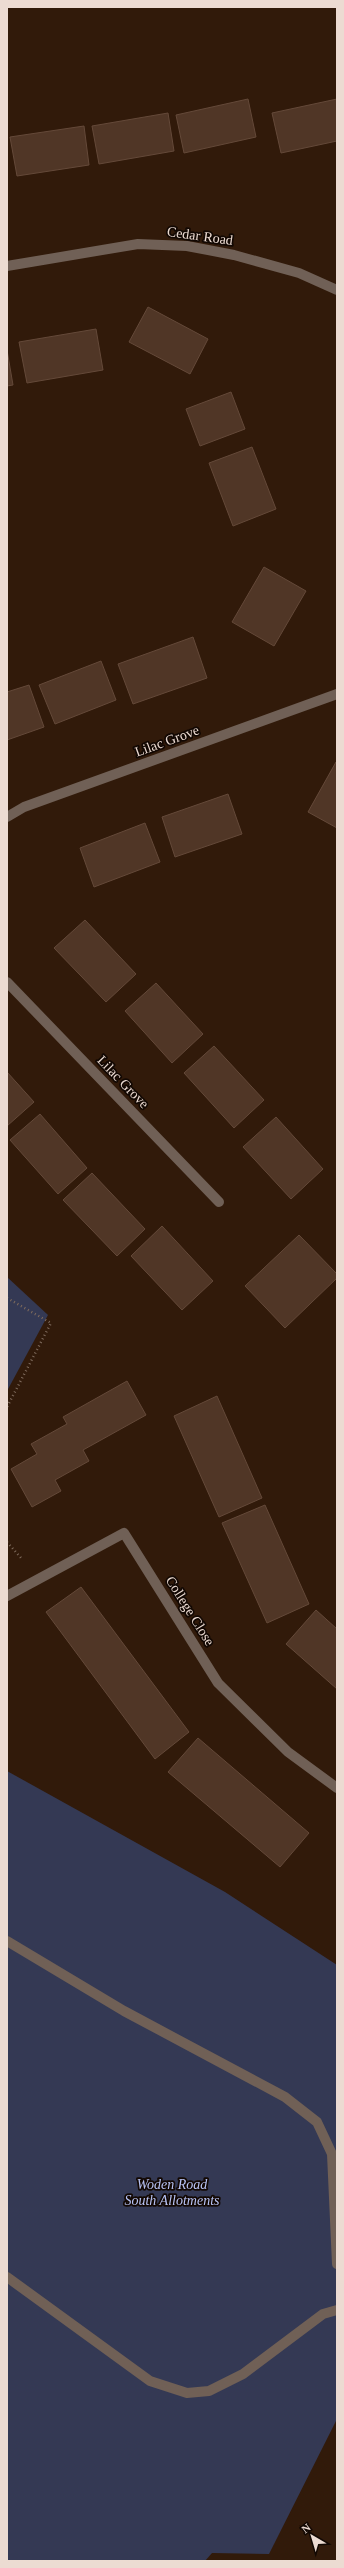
<svg xmlns="http://www.w3.org/2000/svg" width="344" height="2568" font-family="'Times New Roman',serif">
<style>
.green{fill:#343954}
.building{fill:#503626;stroke:#644939}
.lines{fill:none;stroke-linecap:round;stroke-linejoin:round}
.path{stroke:#7f6b5d;stroke-width:2.5;stroke-dasharray:1 3;stroke-linecap:butt}
.lane{stroke:#706056;stroke-width:10}
.street{stroke:#706056;stroke-width:10}
.labels{text-anchor:middle;dominant-baseline:central;stroke-width:3.5;stroke-linejoin:round;paint-order:stroke}
.street-label{font-size:14px;fill:#ecdbd2;stroke:#120803}
.park-label{font-size:14px;font-style:italic;fill:#b8c3f4;stroke:#120803}
</style>
<rect width="100%" height="100%" fill="#311a0a"/>
<!-- green -->
<g class="green">
<polygon points="7,1277 48,1315 7,1391"/>
<polygon points="7,1771 225,1892 337,1965 337,2419 269,2554 212,2553 205,2561 9,2561 7,2559"/>
</g>
<!-- building -->
<g class="building">
<polygon points="248,99 256,137 184,153 176,115"/>
<polygon points="337,99 337,141 281,153 272,113"/>
<polygon points="168,113 174,151 99,164 92,126"/>
<polygon points="84,126 89,165 17,176 10,137"/>
<polygon points="148,307 208,339 190,374 129,342"/>
<polygon points="96,329 103,370 27,383 19,342"/>
<polygon points="7,350 13,385 7,386"/>
<polygon points="231,392 245,429 200,446 186,409"/>
<polygon points="252,447 276,509 233,526 209,463"/>
<polygon points="264,567 306,591 274,646 232,622"/>
<polygon points="193,637 207,678 133,704 118,664"/>
<polygon points="101,661 116,700 55,724 39,685"/>
<polygon points="29,685 44,727 7,740 7,692"/>
<polygon points="336,762 337,762 337,828 308,812"/>
<polygon points="228,794 242,834 175,857 162,817"/>
<polygon points="145,823 160,862 94,887 80,848"/>
<polygon points="85,920 136,974 106,1002 54,948"/>
<polygon points="156,983 203,1034 172,1063 125,1011"/>
<polygon points="214,1046 264,1100 234,1128 184,1073"/>
<polygon points="7,1072 34,1102 7,1126"/>
<polygon points="40,1114 87,1168 58,1194 10,1140"/>
<polygon points="276,1117 323,1169 291,1199 243,1147"/>
<polygon points="92,1173 145,1229 117,1256 63,1200"/>
<polygon points="162,1226 213,1281 182,1310 131,1256"/>
<polygon points="299,1235 337,1274 337,1278 285,1328 245,1286"/>
<polygon points="127,1381 146,1415 83,1450 89,1461 55,1480 61,1491 32,1507 11,1469 37,1454 31,1444 67,1424 63,1417"/>
<polygon points="217,1396 262,1498 219,1517 174,1416"/>
<polygon points="265,1505 309,1604 267,1623 222,1523"/>
<polygon points="81,1587 189,1732 155,1759 46,1612"/>
<polygon points="316,1610 337,1629 337,1689 286,1644"/>
<polygon points="198,1738 309,1833 280,1867 168,1772"/>
</g>
<g class="lines">
<!-- path -->
<g class="path">
<polyline points="7,1298 51,1323 7,1407"/>
<polyline points="7,1542 22,1559"/>
</g>
<!-- lane -->
<g class="lane">
<polyline points="7,1941 124,2011 285,2097 317,2122 332,2154 337,2264"/>
<polyline points="7,2277 150,2381 187,2393 209,2391 243,2374 323,2314 337,2310"/>
</g>
<!-- street -->
<g class="street">
<polyline points="7,266 138,244 187,246 234,255 299,273 337,290"/>
<polyline points="7,817 24,807 337,694"/>
<polyline points="7,982 219,1202"/>
<polyline points="7,1596 124,1533 218,1683 288,1752 337,1788"/>
</g>
</g>
<g class="labels">
<!-- street labels -->
<g class="street-label">
<text transform="translate(200 236) rotate(8)">Cedar Road</text>
<text transform="translate(167 741) rotate(-20)">Lilac Grove</text>
<text transform="translate(123 1082) rotate(46)">Lilac Grove</text>
<text transform="translate(190 1611) rotate(58)">College Close</text>
</g>
<!-- park labels -->
<g class="park-label">
<text x="172" y="2184">Woden Road<tspan x="172" dy="16">South Allotments</tspan></text>
</g>
</g>
<!-- border -->
<rect width="344" height="2568" fill="none" stroke="#ecdbd2" stroke-width="16"/>
<!-- north arrow -->
<g transform="translate(312 2536) rotate(322)" stroke="#120803" stroke-width="3" paint-order="stroke">
<path d="M0-3L7 15L0 10L-7 15Z" fill="#ecdbd2"/>
<text y="-6" font-size="11" font-weight="bold" text-anchor="middle" fill="#ecdbd2">N</text>
</g>
</svg>
